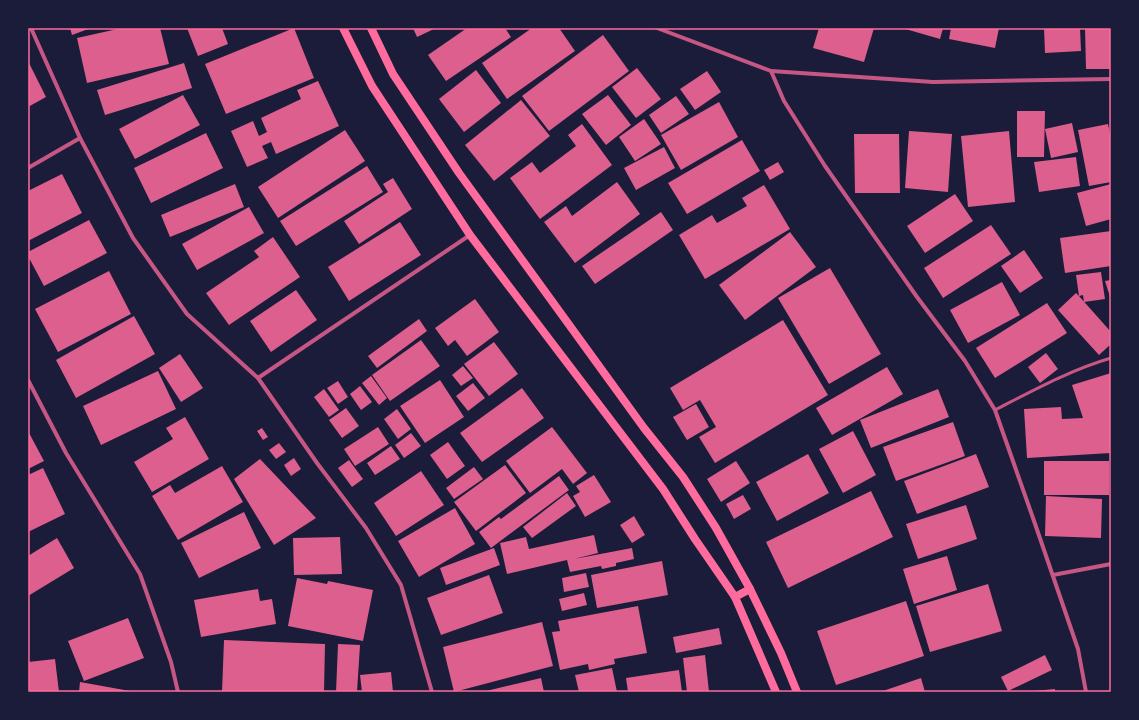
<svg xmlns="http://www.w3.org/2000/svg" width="1139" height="720" font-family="'Zilla Slab',serif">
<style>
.building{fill:#dd5f8e}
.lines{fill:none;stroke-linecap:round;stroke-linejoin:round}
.service{stroke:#c65784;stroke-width:3}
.minor{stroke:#c65784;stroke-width:4}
.secondary{stroke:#ff6b9d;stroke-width:8}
.neatline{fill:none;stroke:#ff6b9d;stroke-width:1.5}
</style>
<rect width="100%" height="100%" fill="#1b1b3a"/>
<!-- building -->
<g class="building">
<polygon points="70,28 91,28 72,35"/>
<polygon points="122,28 160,28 169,64 87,83 77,38"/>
<polygon points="187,28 222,28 228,44 198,56"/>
<polygon points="294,28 314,78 226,114 205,64"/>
<polygon points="413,28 436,28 417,37"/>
<polygon points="467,28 505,28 511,37 446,81 428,55"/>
<polygon points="532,28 559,28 575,51 507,99 482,63"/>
<polygon points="819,28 874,28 864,62 813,48"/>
<polygon points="902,28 943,28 940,39"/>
<polygon points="951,28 999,28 995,48 949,39"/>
<polygon points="1044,28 1080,28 1081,51 1045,53"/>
<polygon points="1085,28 1111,28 1111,69 1086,69"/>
<polygon points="603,35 629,71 549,131 522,96"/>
<polygon points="28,63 29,63 46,97 28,107"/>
<polygon points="184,63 192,88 105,115 97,90"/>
<polygon points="637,68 661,99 636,118 612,87"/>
<polygon points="476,70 501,103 464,132 439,99"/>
<polygon points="707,71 721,92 695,110 680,89"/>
<polygon points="318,81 339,126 276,154 271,142 262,146 268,158 247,167 231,131 253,121 259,136 267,132 261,118 301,99 297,90"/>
<polygon points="183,95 200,125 135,159 119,129"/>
<polygon points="608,95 631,125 606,145 582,114"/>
<polygon points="676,96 689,114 661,133 649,115"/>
<polygon points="521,100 550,136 494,181 465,145"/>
<polygon points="719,102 738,137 681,170 661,135"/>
<polygon points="1017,111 1045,111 1044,157 1017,157"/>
<polygon points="644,119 661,144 635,161 619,137"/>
<polygon points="1072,123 1078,152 1051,158 1045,129"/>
<polygon points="582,124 612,165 540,219 510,178 532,162 540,173 576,146 568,135"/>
<polygon points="1108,124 1111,139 1111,182 1089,186 1078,130"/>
<polygon points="345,130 365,161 278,218 258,187"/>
<polygon points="909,131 952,134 948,192 905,188"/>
<polygon points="1009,131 1015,202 968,207 961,136"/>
<polygon points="206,133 223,168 151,203 134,168"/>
<polygon points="854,134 899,134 900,193 855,193"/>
<polygon points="742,140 760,171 687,214 668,183"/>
<polygon points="664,147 675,168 636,190 624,168"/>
<polygon points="1076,157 1080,186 1039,192 1034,162"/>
<polygon points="778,162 784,172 770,180 764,170"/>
<polygon points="367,166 383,192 296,246 280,221"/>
<polygon points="62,174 82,213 28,241 28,191"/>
<polygon points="393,178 412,209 359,244 344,221 388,192 383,184"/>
<polygon points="617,182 640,214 575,263 544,222 566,206 572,216"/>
<polygon points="235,184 244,207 170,237 161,215"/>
<polygon points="1111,184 1111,219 1086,226 1077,193"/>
<polygon points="764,185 790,229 705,279 679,235 712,215 717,223 747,206 742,198"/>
<polygon points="955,194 973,221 925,253 907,226"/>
<polygon points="249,207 264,233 197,270 182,244"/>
<polygon points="661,212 673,230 595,284 582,266"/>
<polygon points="89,220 107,253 44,286 28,256 28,252"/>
<polygon points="400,222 421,255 349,301 328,267"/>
<polygon points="991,225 1011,254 943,298 924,268"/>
<polygon points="1111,231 1111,266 1065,273 1060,238"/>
<polygon points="790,232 816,267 745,320 719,285"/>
<polygon points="273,237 300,277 229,325 206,293 259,257 254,251"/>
<polygon points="1024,250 1043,278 1020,293 1001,266"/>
<polygon points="830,268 881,354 829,384 778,298"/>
<polygon points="109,271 131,314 58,352 35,309"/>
<polygon points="1101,272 1105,299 1084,302 1083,295 1079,296 1111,332 1111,344 1099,355 1058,310 1076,293 1079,296 1076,275"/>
<polygon points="1111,280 1111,300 1105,281"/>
<polygon points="1002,282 1020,315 968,343 950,310"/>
<polygon points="296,290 317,320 271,352 250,321"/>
<polygon points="475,299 499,332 467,356 455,340 448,346 435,328"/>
<polygon points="1047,303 1067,333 995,378 976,348"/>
<polygon points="134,316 155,354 76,398 56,360"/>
<polygon points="419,319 427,331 377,368 368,356"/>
<polygon points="783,320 828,395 715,463 699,437 716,427 700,400 683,410 670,388"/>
<polygon points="421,340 440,366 390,401 372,375"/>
<polygon points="494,342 518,374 489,396 464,364"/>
<polygon points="1046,353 1058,369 1040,383 1028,367"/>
<polygon points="180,354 203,388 181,402 159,368"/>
<polygon points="463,366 473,378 461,386 452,375"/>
<polygon points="887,367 903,394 832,435 816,408"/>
<polygon points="158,371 176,409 101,445 83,406"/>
<polygon points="1111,373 1111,453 1027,458 1024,409 1061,407 1062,419 1083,418 1072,385"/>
<polygon points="371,376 387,398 379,405 362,383"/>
<polygon points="440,380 464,417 425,443 400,406"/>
<polygon points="338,381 348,397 338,404 327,388"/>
<polygon points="473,383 485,398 468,411 456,396"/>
<polygon points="360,386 372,402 361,410 350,394"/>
<polygon points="522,388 544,418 482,462 460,433"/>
<polygon points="324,389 339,410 329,417 314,397"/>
<polygon points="938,389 949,417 871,448 860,420"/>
<polygon points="696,404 709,427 687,440 673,417"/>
<polygon points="346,408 359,426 342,438 329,420"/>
<polygon points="397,409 411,429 398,439 384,419"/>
<polygon points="185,417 209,459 152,492 134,462 173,439 166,428"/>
<polygon points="953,422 965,456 896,481 883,447"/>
<polygon points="378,427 389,444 355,466 344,449"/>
<polygon points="552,427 587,473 573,484 562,469 530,493 506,461"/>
<polygon points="262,428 268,437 263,440 257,431"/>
<polygon points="28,431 44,461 28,469"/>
<polygon points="853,431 876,475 843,493 819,449"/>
<polygon points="411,433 421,446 404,458 395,445"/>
<polygon points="448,442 465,466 447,479 430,455"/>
<polygon points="279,443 286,452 276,459 269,450"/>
<polygon points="391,446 400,459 375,475 367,463"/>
<polygon points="808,454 829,493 777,521 756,482"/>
<polygon points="976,454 989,487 917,514 904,481"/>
<polygon points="294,458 301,469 291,476 284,465"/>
<polygon points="260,459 316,518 274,545 234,479"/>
<polygon points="349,460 363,479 352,487 338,468"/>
<polygon points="736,461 750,483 721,502 707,479"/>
<rect x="1044" y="461" width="65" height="34"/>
<polygon points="505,465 526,493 476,531 454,502"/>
<polygon points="222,466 243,502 178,540 152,496 170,485 175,493"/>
<polygon points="474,467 483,479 454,499 446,488"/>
<polygon points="43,468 65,514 28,532 28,475"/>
<polygon points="421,471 444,505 396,536 374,503"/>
<polygon points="594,475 611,502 585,517 573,496 580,492 576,486"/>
<polygon points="559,476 569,490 491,548 479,532 499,517 501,519"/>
<polygon points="871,491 893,537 788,588 766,542"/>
<polygon points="567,493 576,506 532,538 523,527"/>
<polygon points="743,495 751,509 734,519 726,504"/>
<polygon points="1046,496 1102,499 1101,538 1045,536"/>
<polygon points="966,505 977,539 918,559 906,524"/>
<polygon points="455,508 475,544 419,577 398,541"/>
<polygon points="244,512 261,548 199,578 181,543"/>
<polygon points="634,516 645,535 632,543 620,525"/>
<polygon points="594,535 598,553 574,559 632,548 634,559 616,563 616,566 602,569 601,566 570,572 567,560 507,574 500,543 526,537 529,549"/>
<polygon points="340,537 342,574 294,575 293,538"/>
<polygon points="57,538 74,568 28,596 28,556"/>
<polygon points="494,548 500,565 446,585 440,568"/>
<polygon points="947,556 957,590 914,604 903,569"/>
<polygon points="662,561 668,595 597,608 591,575"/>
<polygon points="586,573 589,587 564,592 562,578"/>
<polygon points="489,575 503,613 441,635 427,598"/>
<polygon points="297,578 327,584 328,581 373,590 363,641 288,626"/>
<polygon points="988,584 1002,631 930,652 916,606"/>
<polygon points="258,589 260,601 272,599 276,624 201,637 194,600"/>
<polygon points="584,593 587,605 562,611 559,599"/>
<polygon points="906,601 924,656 836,685 817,631"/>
<polygon points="638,606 647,653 614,659 615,664 589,670 588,664 560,670 552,632 560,631 558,621"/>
<polygon points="128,618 144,658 84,681 68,641"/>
<polygon points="542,622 553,666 454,692 443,647"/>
<polygon points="719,628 722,644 676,653 673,637"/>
<polygon points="224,640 325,644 324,692 222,692"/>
<polygon points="338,644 360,645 357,692 336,692"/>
<polygon points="705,655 709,692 687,692 683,658"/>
<polygon points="1045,655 1052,670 1008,691 1001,677"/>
<polygon points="55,659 59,692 28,692 28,662"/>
<polygon points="612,668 617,692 579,692 575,675"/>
<polygon points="679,670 682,692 628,692 626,678"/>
<polygon points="391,672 393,692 362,692 360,675"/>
<polygon points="541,678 544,692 486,692 486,691"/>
<polygon points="921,678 925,692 880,692"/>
<polygon points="80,682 130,691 129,692 79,692"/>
<polygon points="1055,689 1055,692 1034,692 1034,691"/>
</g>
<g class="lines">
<!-- service -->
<path class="service" d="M995 410C1032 391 1070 370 1111 358"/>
<!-- minor -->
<g class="minor">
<polyline points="31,28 80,138 133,238 187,314 258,378 317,463 366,528 401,585 432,692"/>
<polyline points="657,28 771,71 933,82 1111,79"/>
<polyline points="771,71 784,101 825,166 917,297 965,361 995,410 1033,518 1078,649 1086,692"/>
<polyline points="28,168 80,138"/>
<polyline points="258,378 470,235"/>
<polyline points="28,380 66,453 140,574 171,662 178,692"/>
<polyline points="1053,575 1111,564"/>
</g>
<!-- secondary -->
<g class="secondary">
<polyline points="343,28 372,86 470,235 663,489 695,539 735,597 776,692"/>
<polyline points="371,28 393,74 459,173 644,428 683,477 716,528 750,589 781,653 797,692"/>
<polyline points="735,597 750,589"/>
</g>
</g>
<!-- border -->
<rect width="1139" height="720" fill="none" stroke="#1b1b3a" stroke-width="58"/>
<rect x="29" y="29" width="1081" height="662" class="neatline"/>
</svg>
